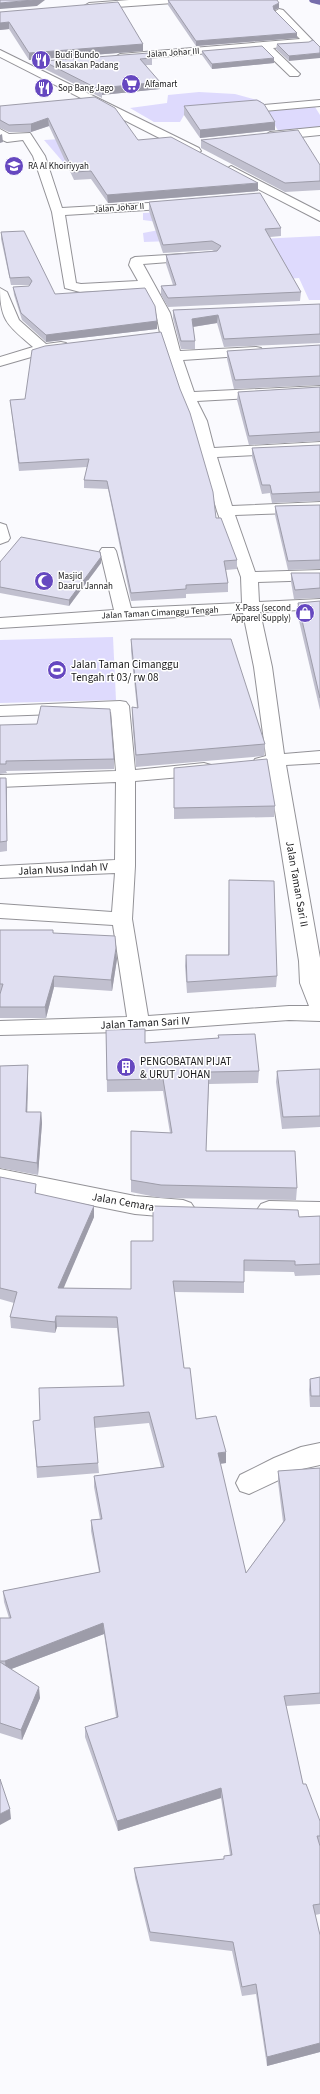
<svg xmlns="http://www.w3.org/2000/svg" width="320" height="2094" font-family="'Source Sans 3',sans-serif">
<style>
.green{fill:#dedafd}
.lines{fill:none;stroke-linecap:round;stroke-linejoin:round}
.stream{stroke:#766dab;stroke-width:5.5}
.minor-casing{stroke:#939297;stroke-width:2}
.minor{fill:#fff;fill-rule:evenodd}
.wall{fill:#c1c0cf}
.shaded-wall{fill:#9d9ca9}
.building{fill:#e0dff1;stroke:#9d9ca9}
.labels{text-anchor:middle;dominant-baseline:central;stroke-width:3;stroke-linejoin:round;paint-order:stroke}
.far-street-label{font-size:9px;fill:#18181a;stroke:#fff}
.far-poi-label{font-size:9px;fill:#18181a;stroke:#fff;text-anchor:start}
.poi-label{font-size:11px;fill:#18181a;stroke:#fff;text-anchor:start}
.street-label{font-size:11px;fill:#18181a;stroke:#fff}
</style>
<rect width="100%" height="100%" fill="#fafafe"/>
<!-- green -->
<g class="green">
<polygon points="199,92 235,94 261,101 262,110 184,115 180,122 154,122 130,108 167,103 168,95"/>
<polygon points="315,107 320,115 320,129 279,132 266,111"/>
<polygon points="61,139 69,169 44,140"/>
<polygon points="187,211 198,240 144,242 143,233 159,230 158,222 143,220 143,213"/>
<polygon points="320,236 320,300 309,300 299,278 255,282 237,240"/>
<polygon points="113,637 116,700 0,703 0,640"/>
</g>
<g class="lines">
<!-- stream -->
<polyline class="stream" points="312,0 320,2"/>
<defs>
<g id="minor">
<polygon points="129,0 178,0 173,3 89,9 84,6 89,3"/>
<polygon points="279,9 283,10 314,42 309,45 273,48 298,72 300,74 298,76 290,76 262,49 120,60 115,57 120,54 300,39 275,14 274,12"/>
<polygon points="0,50 199,148 201,151 195,155 191,154 0,57"/>
<polygon points="320,100 320,106 264,111 258,108 264,105"/>
<polygon points="320,127 320,135 270,140 264,136 270,132"/>
<polygon points="0,129 9,134 30,133 45,156 62,208 183,201 185,204 183,207 179,208 65,215 76,283 81,284 138,281 129,265 131,259 135,257 200,253 202,256 200,259 195,260 143,264 170,313 180,351 256,347 261,348 263,351 261,354 256,355 183,360 194,392 320,386 320,394 197,401 207,421 214,448 320,442 320,452 217,457 232,506 320,502 320,512 235,515 255,572 320,570 320,580 258,582 259,602 320,599 320,609 260,612 272,667 284,754 320,751 320,763 286,765 320,958 320,1021 289,1020 121,1032 0,1035 0,1021 127,1017 113,925 0,918 0,904 112,912 115,873 0,878 0,866 115,860 116,782 0,787 0,775 116,771 111,712 0,716 0,706 120,701 126,702 129,706 135,770 204,763 211,765 213,769 211,773 204,775 135,781 135,866 132,919 148,1016 289,1006 309,1006 300,983 299,961 268,767 255,767 253,763 255,759 266,756 254,667 243,613 0,628 0,618 114,610 100,551 102,548 114,548 116,551 131,608 242,603 241,577 217,511 191,421 181,397 160,333 156,313 143,289 80,292 65,288 52,212 33,156 23,140 7,142 0,139"/>
<polygon points="231,166 320,212 320,221 227,173 225,170"/>
<path d="M0 288 7 292 19 320 46 344 61 342 66 343 68 346 66 349 45 353 0 366V357L33 347C9 326 0 322 0 288Z"/>
<polygon points="0,523 6,525 10,538 8,541 0,544"/>
<polygon points="0,1169 135,1196 183,1200 191,1203 195,1209 191,1215 183,1218 135,1214 0,1187"/>
<polygon points="269,1201 320,1202 320,1220 269,1219 261,1216 257,1210 261,1204"/>
<polygon points="320,1443 320,1465 302,1469 249,1494 240,1491 236,1483 240,1475 274,1458 301,1447"/>
</g>
</defs>
<!-- minor casing -->
<use href="#minor" class="minor-casing"/>
<!-- minor -->
<use href="#minor" class="minor"/>
</g>
<!-- wall -->
<g class="wall">
<polygon points="168,0 279,8 274,10 297,33 297,38 196,46 168,5"/>
<polygon points="0,12 143,44 143,51 29,60 9,29 0,30"/>
<polygon points="309,42 289,61 276,49 277,44"/>
<polygon points="202,51 274,63 212,69 202,55"/>
<polygon points="152,58 152,65 146,65 160,89 102,95 102,98 43,68 43,61"/>
<polygon points="0,106 138,140 258,191 108,203 91,179 74,180 49,126 31,132 9,132 0,128"/>
<polygon points="184,106 275,122 275,130 200,138 184,115"/>
<polygon points="201,140 320,165 320,190 285,192 201,148"/>
<polygon points="149,202 281,228 281,236 270,237 301,292 300,301 168,307 161,295 161,286 173,285 166,264 166,255 214,251 212,250 163,253 149,211"/>
<polygon points="1,232 55,294 157,321 157,329 46,342 22,320 14,295 13,287 29,286 29,285 11,285 1,239"/>
<polygon points="320,304 320,343 224,347 217,323 193,327 195,341 195,349 181,349 173,318 173,310"/>
<polygon points="320,345 320,385 234,389 227,359 227,351"/>
<polygon points="320,387 320,441 249,445 237,400 238,392"/>
<polygon points="10,400 216,518 237,560 237,569 226,570 228,583 228,592 186,594 186,598 131,601 108,489 84,488 84,480 87,467 19,471 11,408"/>
<polygon points="320,445 320,501 272,503 270,493 262,494 252,457 252,448"/>
<polygon points="320,505 320,569 288,570 275,515 275,506"/>
<polygon points="101,557 101,563 69,606 0,593 0,562"/>
<polygon points="291,573 320,573 320,598 294,599 291,582"/>
<polygon points="320,601 320,710 297,612 298,603"/>
<polygon points="131,639 265,744 264,756 136,767 132,719 132,707 137,708 131,651"/>
<polygon points="0,725 114,759 114,769 6,771 7,773 0,774"/>
<polygon points="174,768 275,806 274,817 174,819"/>
<polygon points="0,778 7,788 7,851 0,852"/>
<polygon points="229,880 277,976 276,987 187,993 185,966 186,955 228,955"/>
<polygon points="0,930 53,933 117,959 112,991 54,987 46,1018 0,1018"/>
<polygon points="106,1030 145,1043 218,1038 218,1035 259,1071 258,1083 209,1084 206,1151 297,1188 296,1200 161,1198 131,1192 131,1131 170,1133 163,1091 107,1092"/>
<polygon points="28,1065 28,1076 27,1112 41,1112 42,1123 38,1175 0,1168 0,1066"/>
<polygon points="320,1069 320,1127 282,1129 276,1082 277,1071"/>
<polygon points="0,1177 36,1184 36,1193 94,1217 63,1288 131,1289 153,1241 299,1217 320,1216 320,1275 295,1276 294,1272 244,1271 244,1293 174,1292 184,1368 196,1419 226,1463 220,1464 246,1573 283,1522 278,1482 278,1471 320,1468 320,1704 286,1706 303,1784 320,1821 320,1914 315,1915 320,1935 320,2052 267,2066 256,1994 242,1996 232,1951 150,1941 135,1878 134,1868 224,1859 224,1856 230,1855 221,1798 118,1831 85,1737 85,1727 116,1717 104,1634 11,1669 40,1698 22,1740 0,1733 0,1618 9,1618 4,1602 3,1591 99,1572 91,1531 91,1520 100,1519 94,1487 94,1476 161,1467 149,1423 95,1428 98,1463 99,1473 37,1478 33,1421 40,1420 123,1386 117,1328 57,1327 55,1333 11,1328 10,1317 14,1303 0,1299"/>
<polygon points="320,1377 320,1407 310,1407 309,1390 310,1379"/>
</g>
<!-- shaded-wall -->
<g class="shaded-wall">
<polygon points="33,0 45,0 37,6 0,9 0,3"/>
<polygon points="279,3 279,8 273,11 273,6"/>
<polygon points="9,22 9,29 0,30 0,23"/>
<polygon points="297,33 297,38 196,46 196,41"/>
<polygon points="143,44 143,51 29,60 29,53"/>
<polygon points="320,53 320,58 289,61 289,56"/>
<polygon points="274,58 274,63 212,69 212,64"/>
<polygon points="160,82 160,89 102,95 102,91 100,88"/>
<polygon points="48,118 49,126 31,132 31,124"/>
<polygon points="275,122 275,130 200,138 200,130"/>
<polygon points="2,134 3,142 0,143 0,135"/>
<polygon points="258,183 258,191 108,203 107,195"/>
<polygon points="218,315 217,323 192,327 192,319"/>
<polygon points="157,321 157,329 46,342 46,335"/>
<polygon points="101,557 101,563 69,606 69,600"/>
<polygon points="6,778 7,788 7,851 7,841"/>
<polygon points="116,948 117,959 112,991 111,980"/>
<polygon points="54,976 54,987 46,1018 45,1007"/>
<polygon points="28,1065 28,1076 27,1123 26,1112"/>
<polygon points="41,1112 42,1123 38,1175 37,1163"/>
<polygon points="94,1206 94,1217 59,1299 58,1288"/>
<polygon points="56,1316 57,1327 55,1333 55,1322"/>
<polygon points="226,1452 226,1463 217,1464 218,1453"/>
<polygon points="103,1623 104,1634 6,1671 5,1661"/>
<polygon points="39,1687 40,1698 22,1740 21,1730"/>
<polygon points="221,1788 221,1798 118,1831 117,1821"/>
<polygon points="10,1809 11,1819 0,1825 0,1814"/>
<polygon points="320,2043 320,2052 267,2066 267,2057"/>
</g>
<!-- building -->
<g class="building">
<polygon points="0,0 33,0 0,3"/>
<polygon points="168,0 277,0 279,3 273,6 274,10 297,33 196,41"/>
<polygon points="118,2 143,44 29,53 9,22 0,23 0,12"/>
<polygon points="313,40 320,47 320,53 289,56 277,44 309,42"/>
<polygon points="262,46 274,58 212,64 202,51"/>
<polygon points="149,53 152,58 140,59 160,82 100,88 102,91 43,61"/>
<polygon points="95,97 115,108 138,140 171,137 258,183 107,195 91,171 74,172 48,118 31,124 9,125 0,120 0,106"/>
<polygon points="257,100 264,104 275,122 200,130 184,106"/>
<polygon points="298,130 320,165 320,181 285,183 201,140"/>
<polygon points="260,193 281,228 265,229 301,292 168,298 161,286 176,285 166,255 217,251 221,246 212,241 163,245 149,202"/>
<polygon points="24,231 55,294 145,288 155,306 157,321 46,335 21,313 13,287 29,286 32,281 29,277 10,278 1,232"/>
<polygon points="320,304 320,334 224,339 218,315 192,319 195,341 181,341 173,310"/>
<polygon points="161,332 180,389 190,413 213,492 216,518 221,518 237,560 224,561 228,583 186,585 186,589 131,593 107,481 84,480 89,459 19,463 10,400 25,399 32,350 45,346"/>
<polygon points="320,345 320,376 235,380 227,351"/>
<polygon points="320,387 320,432 249,436 238,392"/>
<polygon points="320,445 320,492 272,494 270,485 262,485 252,448"/>
<polygon points="320,505 320,560 288,561 275,506"/>
<polygon points="21,537 100,552 101,557 69,600 0,587 0,562"/>
<polygon points="291,573 320,573 320,588 295,590"/>
<polygon points="320,601 320,698 298,603"/>
<polygon points="131,639 231,639 265,744 136,755 132,707 138,708"/>
<polygon points="41,706 110,709 114,759 6,761 6,764 0,764 0,725 37,724"/>
<polygon points="267,759 275,806 174,808 174,768"/>
<polygon points="0,778 6,778 7,841 0,842"/>
<polygon points="229,880 274,881 277,976 187,982 186,955 229,955"/>
<polygon points="0,930 53,930 53,933 115,936 116,948 111,980 54,976 45,1007 0,1007 0,994 3,984 0,984"/>
<polygon points="145,1029 145,1043 219,1038 218,1035 255,1034 259,1071 209,1072 206,1151 295,1151 297,1188 161,1185 131,1180 131,1131 172,1133 163,1079 107,1080 106,1030"/>
<polygon points="28,1065 26,1112 41,1112 37,1163 0,1157 0,1066"/>
<polygon points="320,1069 320,1116 283,1117 277,1071"/>
<polygon points="0,1177 36,1184 35,1193 94,1206 58,1288 131,1289 131,1241 153,1241 153,1206 298,1210 299,1217 320,1216 320,1264 295,1265 295,1261 244,1260 244,1282 173,1281 184,1368 190,1368 196,1419 216,1416 226,1452 218,1453 246,1573 285,1520 278,1471 320,1468 320,1693 284,1696 303,1784 306,1784 320,1821 320,1836 317,1836 320,1846 320,1904 313,1905 320,1935 320,2043 267,2057 256,1984 242,1987 233,1942 150,1932 134,1868 224,1859 224,1856 232,1855 221,1788 117,1821 85,1727 118,1717 103,1623 5,1661 0,1661 0,1618 11,1618 3,1591 100,1572 91,1520 102,1519 94,1476 164,1467 149,1412 94,1417 98,1463 37,1467 33,1421 40,1420 39,1388 124,1386 117,1317 56,1316 55,1322 10,1317 17,1292 0,1288"/>
<polygon points="320,1377 320,1396 311,1396 310,1379"/>
<polygon points="0,1662 39,1687 21,1730 0,1723"/>
<polygon points="0,1779 10,1809 0,1814"/>
</g>
<!-- icons -->
<defs>
<symbol id="restaurant-disc" viewBox="-11 -11 22 22"><circle r="9.5" fill="#6648c0" stroke="#fff"/><path d="M-5-6h1v4h1v-4h1v4h1v-4h1v5L-1.5 .5V6h-2V.5L-5-1ZM5-6V6H3V1.5H1.5Q1.5-4 5-6Z" fill="#fff"/></symbol>
<symbol id="supermarket-disc" viewBox="-11 -11 22 22"><circle r="9.5" fill="#6648c0" stroke="#fff"/><path d="M-6-5.5h2.5l.6 2H6L4.5 2H-2.5L-4.4-4H-6ZM-1.5 3.2a1.3 1.3 0 1 0 .1 0ZM3 3.2a1.3 1.3 0 1 0 .1 0Z" fill="#fff"/></symbol>
<symbol id="school-disc" viewBox="-11 -11 22 22"><circle r="9.5" fill="#6648c0" stroke="#fff"/><path d="M0-5L7-2L0 1L-7-2ZM-4 1L0 2.5L4 1V4Q0 6-4 4Z" fill="#fff"/></symbol>
<symbol id="mosque-disc" viewBox="-11 -11 22 22"><circle r="9.5" fill="#6648c0" stroke="#fff"/><path d="M3.5-4.9A6 6 0 1 0 3.5 4.9A5 5 0 1 1 3.5-4.9Z" fill="#fff"/></symbol>
<symbol id="shop-disc" viewBox="-11 -11 22 22"><circle r="9.5" fill="#6648c0" stroke="#fff"/><path d="M-5-2.5h2.3a2.7 3.5 0 0 1 5.4 0H5L5.5 6h-11ZM-1.5-2.5h3a1.5 2.3 0 0 0-3 0Z" fill="#fff"/></symbol>
<symbol id="stadium-disc" viewBox="-11 -11 22 22"><circle r="9.5" fill="#6648c0" stroke="#fff"/><path d="M0-5a6.5 5 0 1 0 0 10a6.5 5 0 1 0 0-10ZM-3.5-1.8h7v3.6h-7Z" fill="#fff"/></symbol>
<symbol id="building-disc" viewBox="-11 -11 22 22"><circle r="9.5" fill="#6648c0" stroke="#fff"/><path d="M-4-6H4V6H1V3H-1V6H-4ZM-2.5-4.3h1.7v1.8h-1.7ZM.8-4.3h1.7v1.8H.8ZM-2.5-1h1.7V.8h-1.7ZM.8-1h1.7V.8H.8Z" fill="#fff"/></symbol>
</defs>
<g fill-rule="evenodd">
<use href="#restaurant-disc" x="30" y="49" width="22" height="22"/>
<use href="#supermarket-disc" x="120" y="73" width="22" height="22"/>
<use href="#restaurant-disc" x="33" y="77" width="22" height="22"/>
<use href="#school-disc" x="3" y="155" width="22" height="22"/>
<use href="#mosque-disc" x="33" y="570" width="22" height="22"/>
<use href="#shop-disc" x="294" y="602" width="22" height="22"/>
<use href="#stadium-disc" x="46" y="659" width="22" height="22"/>
<use href="#building-disc" x="115" y="1056" width="22" height="22"/>
</g>
<g class="labels">
<!-- far-street labels -->
<g class="far-street-label">
<text transform="translate(173 53) rotate(-4)">Jalan Johar III</text>
<text transform="translate(119 208) rotate(-4)">Jalan Johar II</text>
<text transform="translate(160 613) rotate(-3)">Jalan Taman Cimanggu Tengah</text>
</g>
<!-- far-poi labels -->
<g class="far-poi-label">
<text x="55" y="55">Budi Bundo<tspan x="55" dy="10">Masakan Padang</tspan></text>
<text x="145" y="84">Alfamart</text>
<text x="58" y="88">Sop Bang Jago</text>
<text x="28" y="166">RA Al Khoiriyyah</text>
<text x="58" y="576">Masjid<tspan x="58" dy="10">Daarul Jannah</tspan></text>
<text x="291" y="608" text-anchor="end">X-Pass (second<tspan x="291" dy="10">Apparel Supply)</tspan></text>
</g>
<!-- poi labels -->
<g class="poi-label">
<text x="71" y="664">Jalan Taman Cimanggu<tspan x="71" dy="13">Tengah rt 03/ rw 08</tspan></text>
<text x="140" y="1061">PENGOBATAN PIJAT<tspan x="140" dy="13">&amp; URUT JOHAN</tspan></text>
</g>
<!-- street labels -->
<g class="street-label">
<text transform="translate(63 869) rotate(-3)">Jalan Nusa Indah IV</text>
<text transform="translate(297 884) rotate(80)">Jalan Taman Sari II</text>
<text transform="translate(145 1023) rotate(-3)">Jalan Taman Sari IV</text>
<text transform="translate(123 1202) rotate(10)">Jalan Cemara</text>
</g>
</g>
</svg>
